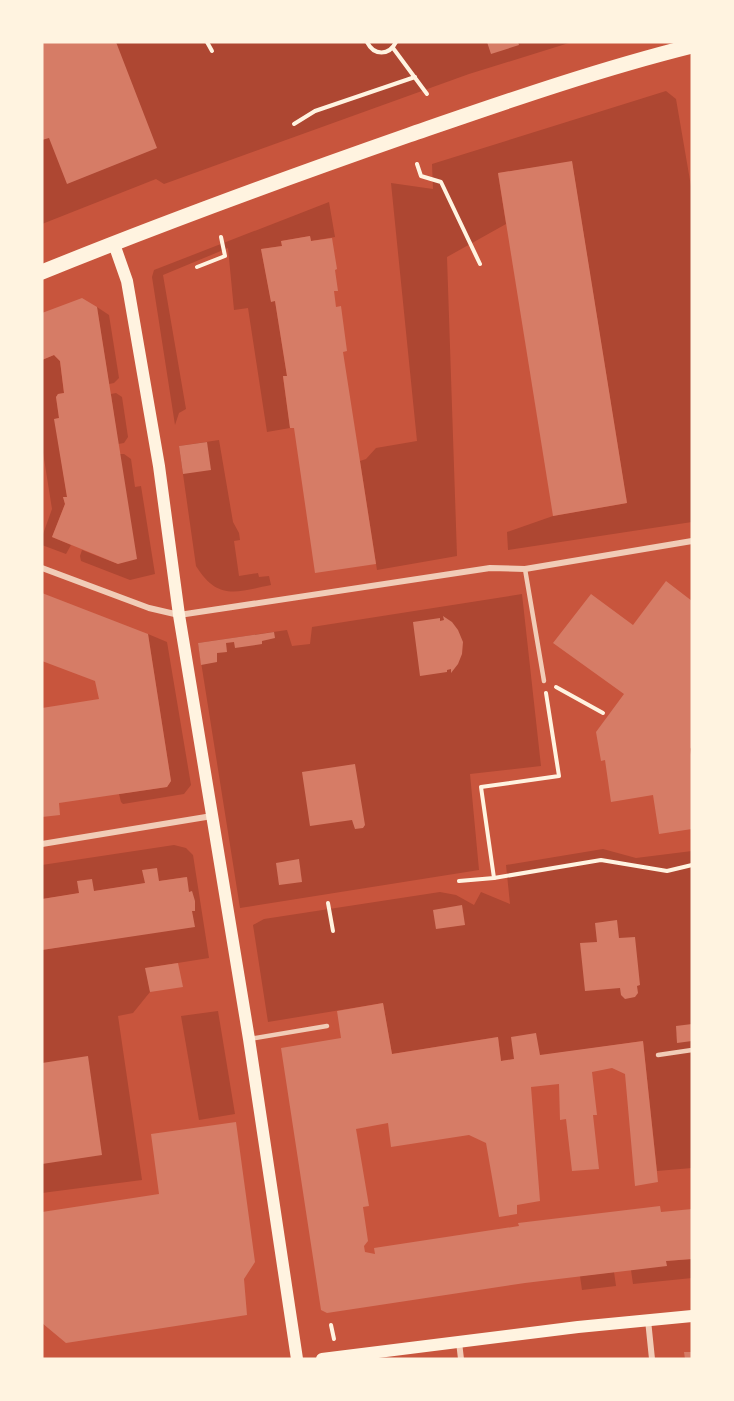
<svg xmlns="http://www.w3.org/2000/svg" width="734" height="1401" font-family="Karla,sans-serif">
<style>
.green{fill:#ae4732}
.building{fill:#d67c66}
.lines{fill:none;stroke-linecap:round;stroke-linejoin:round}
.path{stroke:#fff3e0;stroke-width:4}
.service{stroke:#f1ccb7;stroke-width:4.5}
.minor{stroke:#f1ccb7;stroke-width:6}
.secondary{stroke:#fff3e0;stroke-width:12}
.primary{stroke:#fff3e0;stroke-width:15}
</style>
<rect width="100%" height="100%" fill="#c8553d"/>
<!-- green -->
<g class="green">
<polygon points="42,42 572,42 469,74 164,184 156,179 42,224"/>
<polygon points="666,91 676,99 692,192 692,522 508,550 507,532 553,516 627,503 572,162 498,173 506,224 447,257 457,556 377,570 360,461 366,459 376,448 417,441 391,183 433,189 432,164"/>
<polygon points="329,202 335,237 311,241 310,236 281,241 282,246 261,249 271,301 275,301 287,376 283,377 290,428 267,432 248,308 234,310 228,248 163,275 186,409 179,413 175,425 152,277 154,270"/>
<polygon points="97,307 109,315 119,378 114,383 109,384"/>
<polygon points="54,355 60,361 64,393 58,394 56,397 59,418 55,419 67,497 63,497 65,504 52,537 71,545 66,554 42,545 42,537 52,509 42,446 42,360"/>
<polygon points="116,393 122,397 128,437 124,443 118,444 111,394"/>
<path d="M219 440 233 522 239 533 240 540 234 541 239 576 258 573 259 577 269 576 271 585C236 592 218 601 196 566L179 446Z"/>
<polygon points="120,454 124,454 131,459 135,487 141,486 155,574 130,580 81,561 80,556 82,550 118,564"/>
<polygon points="522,594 541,766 470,774 479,870 240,908 198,643 287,630 292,646 310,644 312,627"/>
<polygon points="148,634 167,642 191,785 184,794 123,804 121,802 119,794 167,787 171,781"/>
<polygon points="174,845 186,848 193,855 209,958 146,968 150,992 133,1013 118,1016 142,1180 42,1193 42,950 194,926 186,877 42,899 42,865"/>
<polygon points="603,849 636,858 692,851 692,1168 657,1171 643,1041 501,1061 498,1037 392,1054 383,1003 268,1022 253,925 264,919 440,892 456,895 474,905 481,892 510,904 506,865"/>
<polygon points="218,1011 235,1114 199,1120 181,1016"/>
<polygon points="692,1259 692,1278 633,1284 631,1270 666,1261"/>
<polygon points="614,1272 616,1286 582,1290 580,1276"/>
</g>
<!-- building -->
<g class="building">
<polygon points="42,42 116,42 157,148 67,184 49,138 42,140"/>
<polygon points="487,42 518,42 519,45 491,54"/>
<polygon points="572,161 627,503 553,516 498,173"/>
<polygon points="310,236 311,241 332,238 337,269 335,270 338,291 334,291 336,307 341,306 347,351 343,352 376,564 315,573 294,428 290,428 283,376 287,376 275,301 271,302 261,249 282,246 281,241"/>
<polygon points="82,298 97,307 137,559 118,564 52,537 65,504 63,497 67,497 54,419 59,418 56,397 58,394 64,393 60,361 54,355 42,360 42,313"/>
<polygon points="207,442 211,470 183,474 179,446"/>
<polygon points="666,581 692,601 692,746 690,749 692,761 692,829 659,834 653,795 611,802 605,760 601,761 596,732 624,694 553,643 591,594 633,625"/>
<polygon points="42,593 148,634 171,781 167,787 59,803 60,815 42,817 42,708 99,699 95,681 42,661"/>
<polygon points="443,616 452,622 458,630 463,642 462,654 458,664 451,673 451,669 447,670 447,672 420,676 413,622 440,618 440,621 444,620"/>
<polygon points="274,632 275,638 262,641 262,644 235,648 234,642 226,643 227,652 217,653 217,662 201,665 198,643"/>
<polygon points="355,764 365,825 363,828 355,829 352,820 310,826 302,772"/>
<polygon points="299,859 302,882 279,885 276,863"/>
<polygon points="157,868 159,881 187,877 189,892 192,891 195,901 195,911 192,911 195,927 42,950 42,899 79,893 77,881 92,879 94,891 145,883 142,870"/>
<polygon points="462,905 465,925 436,929 433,910"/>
<polygon points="617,920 619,938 635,937 640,985 637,986 638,993 635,997 625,999 621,995 620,988 585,991 580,943 597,942 595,923"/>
<polygon points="178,963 183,987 150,992 145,968"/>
<polygon points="383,1003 392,1054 498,1037 501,1061 514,1059 511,1037 536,1033 540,1055 643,1041 658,1182 635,1186 625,1074 612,1068 592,1072 597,1115 593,1115 599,1169 572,1171 566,1119 560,1120 559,1084 531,1087 540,1201 517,1205 517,1214 499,1217 486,1143 469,1135 391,1147 388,1123 356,1129 369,1206 363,1207 368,1241 364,1246 365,1252 375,1254 374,1248 519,1226 518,1223 660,1206 661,1212 692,1209 692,1259 666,1261 667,1266 525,1283 327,1313 321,1310 281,1048 341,1038 337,1011"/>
<polygon points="692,1024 692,1041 677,1043 676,1026"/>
<polygon points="88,1056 102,1155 42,1164 42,1063"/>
<polygon points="236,1122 255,1262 244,1279 247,1315 66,1343 42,1323 42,1212 159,1194 151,1134"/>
<polygon points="684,1352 692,1352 692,1359 685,1359"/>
</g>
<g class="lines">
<!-- path -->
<g class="path">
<polyline points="207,42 212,51"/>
<path d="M367 42C374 56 389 56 396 42"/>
<polyline points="393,48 427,94"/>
<polyline points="294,124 315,111 415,77"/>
<polyline points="417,164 421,176 441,182 480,264"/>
<polyline points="197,267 225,256 221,237"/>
<polyline points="556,687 603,713"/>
<polyline points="494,878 481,787 559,776 546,693"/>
<polyline points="459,881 494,878 601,860 667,871 692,865"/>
<polyline points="328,903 333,931"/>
<polyline points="331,1325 334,1339"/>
</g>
<!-- service -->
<g class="service">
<polyline points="525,569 544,681"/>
<polyline points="249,1039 327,1026"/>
<polyline points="658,1055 692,1050"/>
</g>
<!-- minor -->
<g class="minor">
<polyline points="42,568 149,608 179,615 490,568 525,569 692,541"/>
<polyline points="42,844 212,816"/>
<polyline points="648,1320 652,1359"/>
<polyline points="459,1342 461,1359"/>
</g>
<!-- secondary -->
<g class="secondary">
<polyline points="114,244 127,281 159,466 179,615 249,1039 297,1359"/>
<polyline points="322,1359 578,1327 692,1316"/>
</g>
<!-- primary -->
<path class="primary" d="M42 272C163 223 286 178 409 135 502 103 596 70 692 46"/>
</g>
<!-- border -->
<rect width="734" height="1401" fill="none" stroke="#fff3e0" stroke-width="87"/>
</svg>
